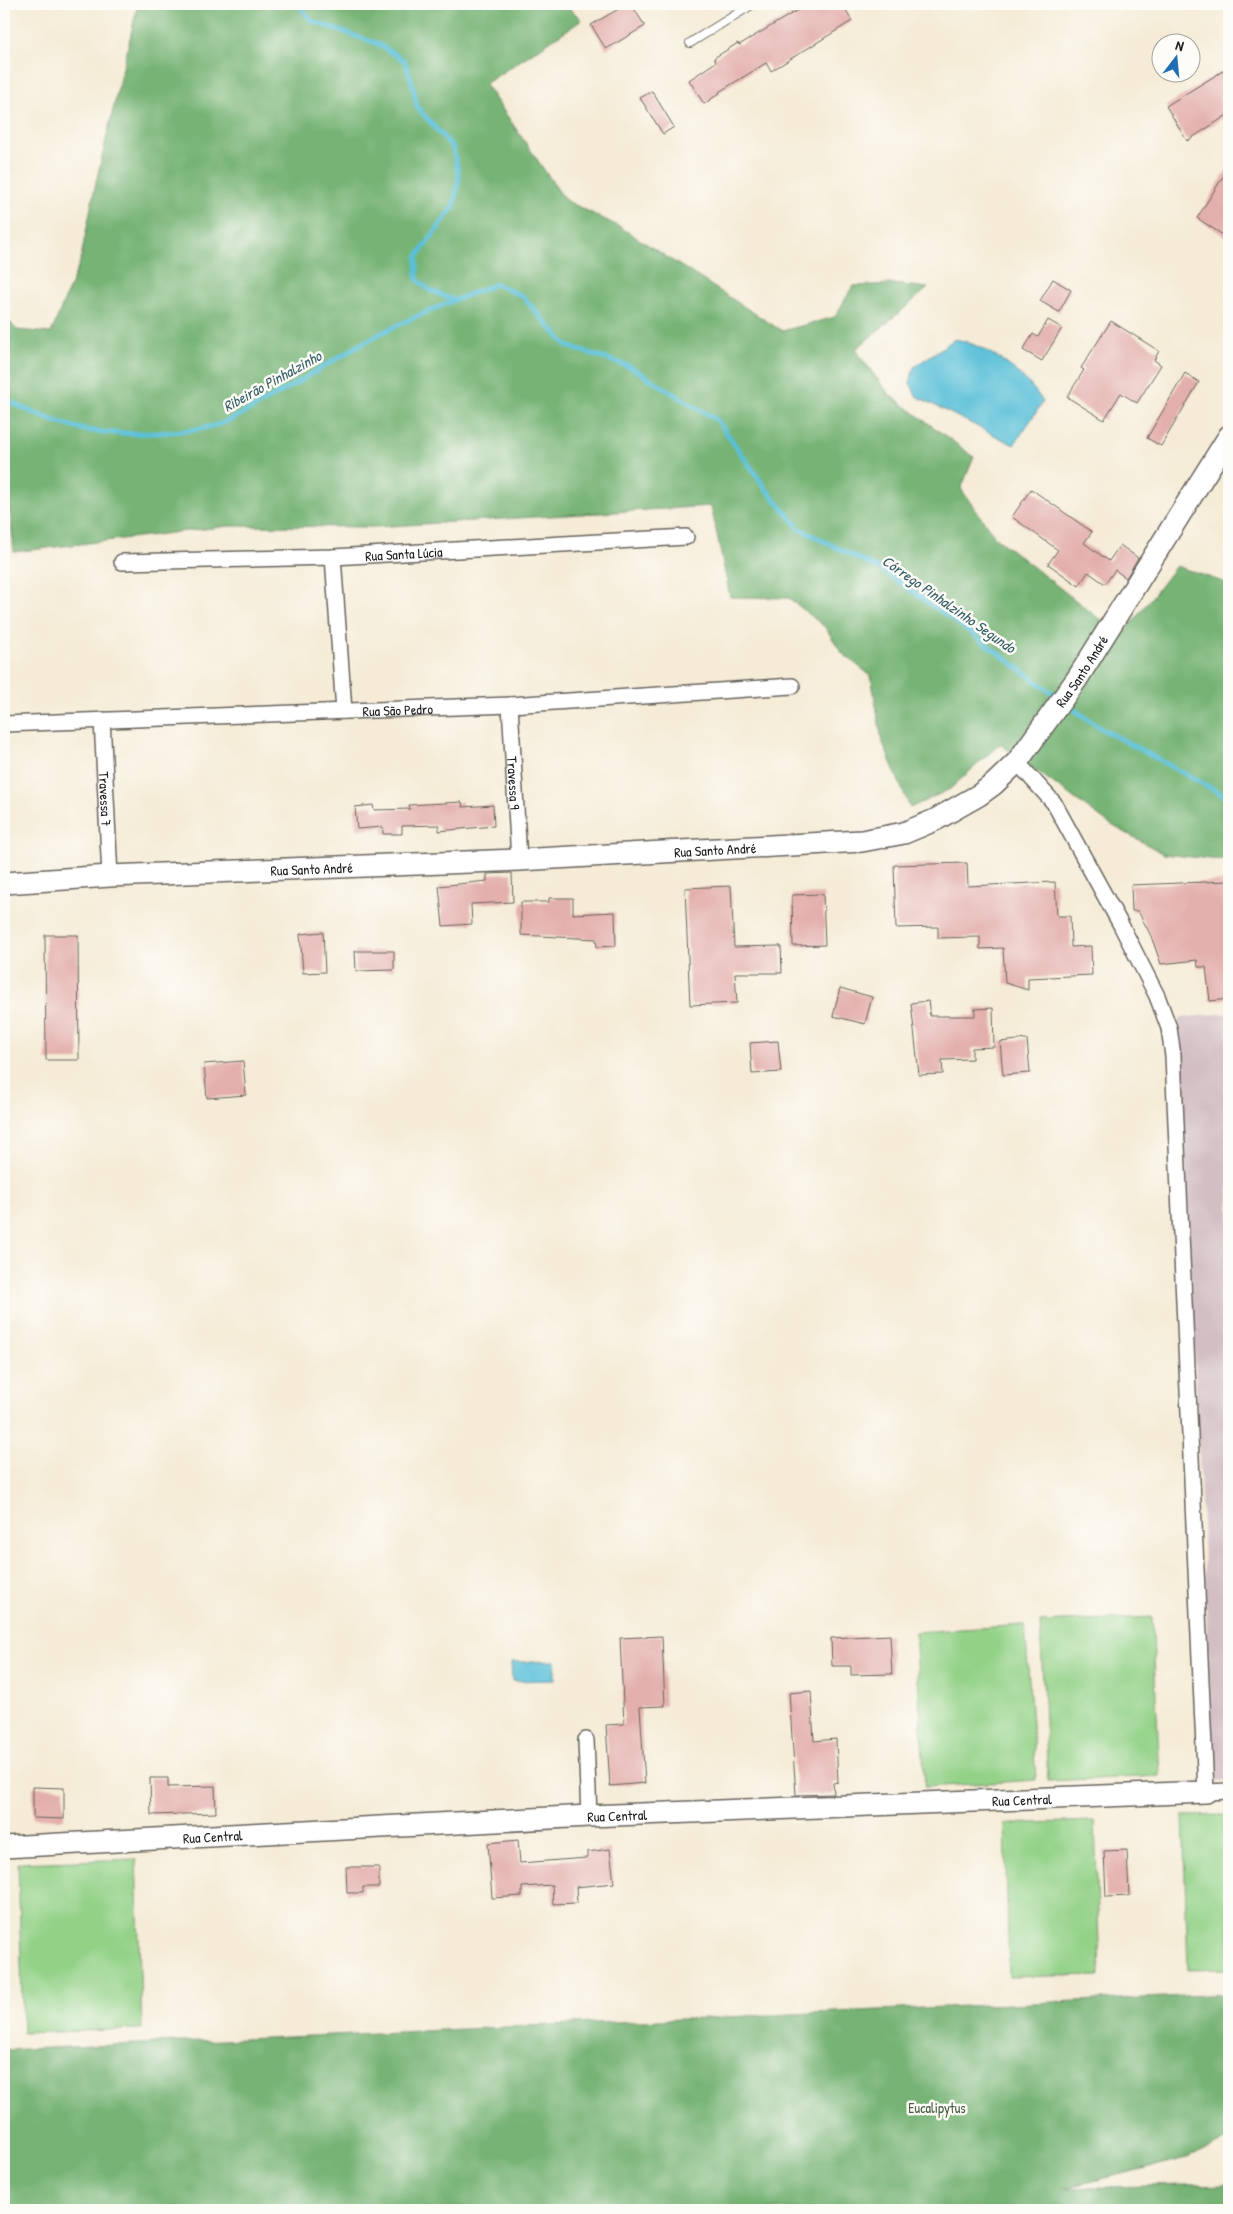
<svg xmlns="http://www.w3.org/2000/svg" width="1233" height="2214" font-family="'Patrick Hand',sans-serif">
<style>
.industrial{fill:#d2bec3}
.green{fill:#93d187;stroke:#587652}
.forest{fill:#76b374;stroke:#496848}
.water{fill:#5ac0d8;stroke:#3b6e7a}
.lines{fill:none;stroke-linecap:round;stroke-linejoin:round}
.stream{stroke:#5ac0d8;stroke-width:5}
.building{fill:#e3afac}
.lane-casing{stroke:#68645d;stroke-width:10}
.street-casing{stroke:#68645d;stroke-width:18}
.secondary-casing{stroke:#68645d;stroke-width:24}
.lane{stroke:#fff;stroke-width:8}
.street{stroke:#fff;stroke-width:15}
.secondary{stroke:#fff;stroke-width:21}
.labels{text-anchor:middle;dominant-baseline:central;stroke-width:5;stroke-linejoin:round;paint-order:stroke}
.street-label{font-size:14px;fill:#1c1c1c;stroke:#fdfcf7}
.park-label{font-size:14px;fill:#465b41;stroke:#fdfcf7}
.water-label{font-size:15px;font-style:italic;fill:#355e67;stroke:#fdfcf7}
</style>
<rect width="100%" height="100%" fill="#fdfcf7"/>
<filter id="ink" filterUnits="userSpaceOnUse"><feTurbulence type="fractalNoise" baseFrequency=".02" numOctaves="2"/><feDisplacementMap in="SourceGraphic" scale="10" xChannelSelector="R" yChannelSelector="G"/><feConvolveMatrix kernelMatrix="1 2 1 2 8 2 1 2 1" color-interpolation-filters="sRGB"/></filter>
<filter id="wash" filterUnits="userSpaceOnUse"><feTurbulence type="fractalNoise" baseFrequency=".0096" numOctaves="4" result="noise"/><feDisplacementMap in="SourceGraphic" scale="20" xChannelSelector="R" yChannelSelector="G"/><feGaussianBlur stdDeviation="1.12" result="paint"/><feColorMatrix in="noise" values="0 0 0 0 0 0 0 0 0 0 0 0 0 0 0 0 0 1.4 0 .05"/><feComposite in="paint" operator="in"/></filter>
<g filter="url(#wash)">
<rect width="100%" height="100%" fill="#f5ebd6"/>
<!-- industrial -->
<polygon class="industrial" points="1229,1013 1229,1780 1214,1781 1179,1018"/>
<!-- green -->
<g class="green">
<polygon points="1152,1617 1160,1776 1048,1781 1040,1622"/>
<polygon points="1025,1625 1036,1780 925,1787 915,1632"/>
<polygon points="1229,1815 1229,1969 1188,1970 1183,1816"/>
<polygon points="1095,1821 1100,1975 1009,1977 1005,1824"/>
<polygon points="136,1859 142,2029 23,2033 18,1863"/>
</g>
<!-- forest -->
<g class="forest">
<polygon points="138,4 565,4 582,20 485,84 565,200 620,227 782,331 835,317 853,286 894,284 928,288 855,350 890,395 974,457 961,489 995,537 1097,617 1124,633 1176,566 1229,584 1229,861 1164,854 1108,823 1000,744 950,789 910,808 882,741 871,676 842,653 825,627 789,598 730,597 711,506 375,527 229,526 14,552 8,492 4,490 4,316 17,330 51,333 80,262 96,182"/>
<polygon points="1229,1994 1229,2139 1187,2158 1065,2188 1229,2184 1229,2210 4,2210 4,2050"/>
</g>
<!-- water -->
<g class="water">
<path d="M955 339C987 345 1027 375 1043 402L1014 445 916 396 910 383 914 367Z"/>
<polygon points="555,1661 555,1680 512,1681 511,1662"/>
</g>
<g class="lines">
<!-- stream -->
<g class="stream">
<polyline points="298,4 312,21 376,43 404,60 412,82 417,107 453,148 459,177 454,206 417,257 417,279 429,290 454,300"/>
<path d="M4 398C26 411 52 421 77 428 112 437 198 435 230 420 280 396 326 363 374 337 414 316 454 300 496 284L522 296 567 346 631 367 718 421 766 489 800 529 883 571 955 621 1059 698"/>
<polyline points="1065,703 1097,726 1229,798"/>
</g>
</g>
<g id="blocks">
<!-- building -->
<g class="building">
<polygon points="627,4 631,4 645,26 606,49 591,25"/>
<polygon points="808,4 842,4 852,21 771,71 766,63 719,92 720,93 704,104 689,80 716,62 714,58 738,43 739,45"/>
<polygon points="1229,67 1229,114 1187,141 1166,106"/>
<polygon points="652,91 674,127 663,134 640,98"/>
<polygon points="1229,167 1229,239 1197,218"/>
<polygon points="1053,279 1071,290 1059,312 1040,301"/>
<polygon points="1048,320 1062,328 1042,361 1023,350 1033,334 1038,337"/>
<polygon points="1111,321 1159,351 1154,360 1161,365 1137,403 1121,393 1104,420 1067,397 1084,370 1081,368"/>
<polygon points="1185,373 1199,382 1161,446 1147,438"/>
<polygon points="1031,489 1092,532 1084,543 1109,561 1120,545 1138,558 1126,578 1115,570 1105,584 1088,572 1079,586 1048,564 1058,550 1012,517"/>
<polygon points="462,802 463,807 493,805 494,826 439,831 439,825 402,826 402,834 383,834 383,827 357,829 355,807 373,805 374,810 410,809 409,805"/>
<polygon points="967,863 968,886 1055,882 1057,916 1070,916 1071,947 1091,946 1092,975 1028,978 1028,990 1005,983 1003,948 980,949 980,937 938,938 938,927 896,928 894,865"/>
<polygon points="512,873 513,902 471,904 472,924 443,926 439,886 487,881 487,874"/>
<polygon points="1229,881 1229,999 1210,1001 1206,967 1198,967 1197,960 1161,964 1151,936 1138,911 1132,911 1131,885"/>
<polygon points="731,886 734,947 781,946 782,973 735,973 737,1003 690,1005 685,888"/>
<polygon points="823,894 825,945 793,946 792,895"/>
<polygon points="549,898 573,898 573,914 615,912 616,946 597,947 596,939 521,935 521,902 549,902"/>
<polygon points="323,932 325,972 303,973 300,934"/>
<polygon points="45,935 78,935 79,1060 46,1060"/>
<polygon points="355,951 394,951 394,970 356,971"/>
<polygon points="840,988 872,997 865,1024 833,1016"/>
<polygon points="928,1001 930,1016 975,1016 975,1009 993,1008 994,1047 972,1048 972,1059 942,1060 943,1074 919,1075 911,1003"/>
<polygon points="1027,1039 1030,1073 1003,1075 1000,1042"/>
<polygon points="778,1041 781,1072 752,1074 750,1043"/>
<polygon points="243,1061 246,1095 207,1098 204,1064"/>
<polygon points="890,1635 892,1674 851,1675 851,1666 832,1666 831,1638"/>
<polygon points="662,1636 665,1706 640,1707 645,1783 610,1786 606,1725 624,1724 620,1638"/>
<polygon points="811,1691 814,1741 836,1739 838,1782 833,1783 834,1794 796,1795 789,1693"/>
<polygon points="150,1778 168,1778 168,1787 215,1786 216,1813 151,1815"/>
<polygon points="33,1787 64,1788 64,1819 33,1818"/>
<polygon points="518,1840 520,1863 587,1858 587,1852 610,1849 614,1883 576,1887 577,1903 553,1904 552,1885 522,1887 522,1896 492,1898 488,1843"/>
<polygon points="1127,1850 1129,1896 1106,1897 1104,1851"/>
<polygon points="346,1867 379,1867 379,1887 363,1887 363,1893 347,1893"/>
</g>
</g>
</g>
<g filter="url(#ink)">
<use href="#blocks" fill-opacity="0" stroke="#68645d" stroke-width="1"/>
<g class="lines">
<defs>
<polyline id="lane" points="690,43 753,4"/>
<g id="street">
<polyline points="333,557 344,711"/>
<path id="s1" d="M122 562 333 557 686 537"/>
<path id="s2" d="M510 705 519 860"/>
<path id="s3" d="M102 720 110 876"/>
<path id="s4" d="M4 724 510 705 792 686"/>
<polyline points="1017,762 1054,803 1122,927 1157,996 1169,1028 1173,1056 1206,1792 1229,1791"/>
<polyline points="586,1740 589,1816"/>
</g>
<g id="secondary">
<path id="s5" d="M4 883 110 876 519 860 862 841 904 833 935 820 979 795 994 784 1017 762 1077 679 1229 436"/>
<path id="s6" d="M4 1847 589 1816 1206 1792"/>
</g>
</defs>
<!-- lane casing -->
<use href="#lane" class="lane-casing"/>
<!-- street casing -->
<use href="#street" class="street-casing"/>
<!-- secondary casing -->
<use href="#secondary" class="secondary-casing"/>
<!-- lane -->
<use href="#lane" class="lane"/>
<!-- street -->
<use href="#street" class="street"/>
<!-- secondary -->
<use href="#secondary" class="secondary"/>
</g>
</g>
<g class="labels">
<!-- street labels -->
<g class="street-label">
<text stroke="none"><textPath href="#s1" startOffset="282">Rua Santa Lúcia</textPath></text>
<text stroke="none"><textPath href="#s5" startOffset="1148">Rua Santo André</textPath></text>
<text stroke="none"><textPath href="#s4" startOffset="394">Rua São Pedro</textPath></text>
<text stroke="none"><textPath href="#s2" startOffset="78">Travessa 9</textPath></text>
<text stroke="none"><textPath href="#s3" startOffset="79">Travessa 7</textPath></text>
<text stroke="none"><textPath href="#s5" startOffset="712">Rua Santo André</textPath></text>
<text stroke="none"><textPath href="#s5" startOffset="308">Rua Santo André</textPath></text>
<text stroke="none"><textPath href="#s6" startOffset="1019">Rua Central</textPath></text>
<text stroke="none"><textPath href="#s6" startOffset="614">Rua Central</textPath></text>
<text stroke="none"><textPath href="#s6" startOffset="209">Rua Central</textPath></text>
</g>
<!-- park labels -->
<g class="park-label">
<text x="937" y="2107">Eucalipytus</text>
</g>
<!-- water labels -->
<g class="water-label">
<text transform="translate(272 381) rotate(-29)">Ribeirão Pinhalzinho</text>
<text transform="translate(949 604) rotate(35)">Córrego Pinhalzinho Segundo</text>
</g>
</g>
<!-- margin -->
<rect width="1233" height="2214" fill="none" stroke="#fdfcf7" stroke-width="20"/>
<!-- north arrow -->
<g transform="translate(1176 58) rotate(16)"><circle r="24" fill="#fdfcf7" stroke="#a3a29f"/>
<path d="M0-4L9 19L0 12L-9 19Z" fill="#1f6fb2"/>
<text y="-8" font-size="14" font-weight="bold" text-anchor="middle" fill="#1c1c1c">N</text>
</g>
</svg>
